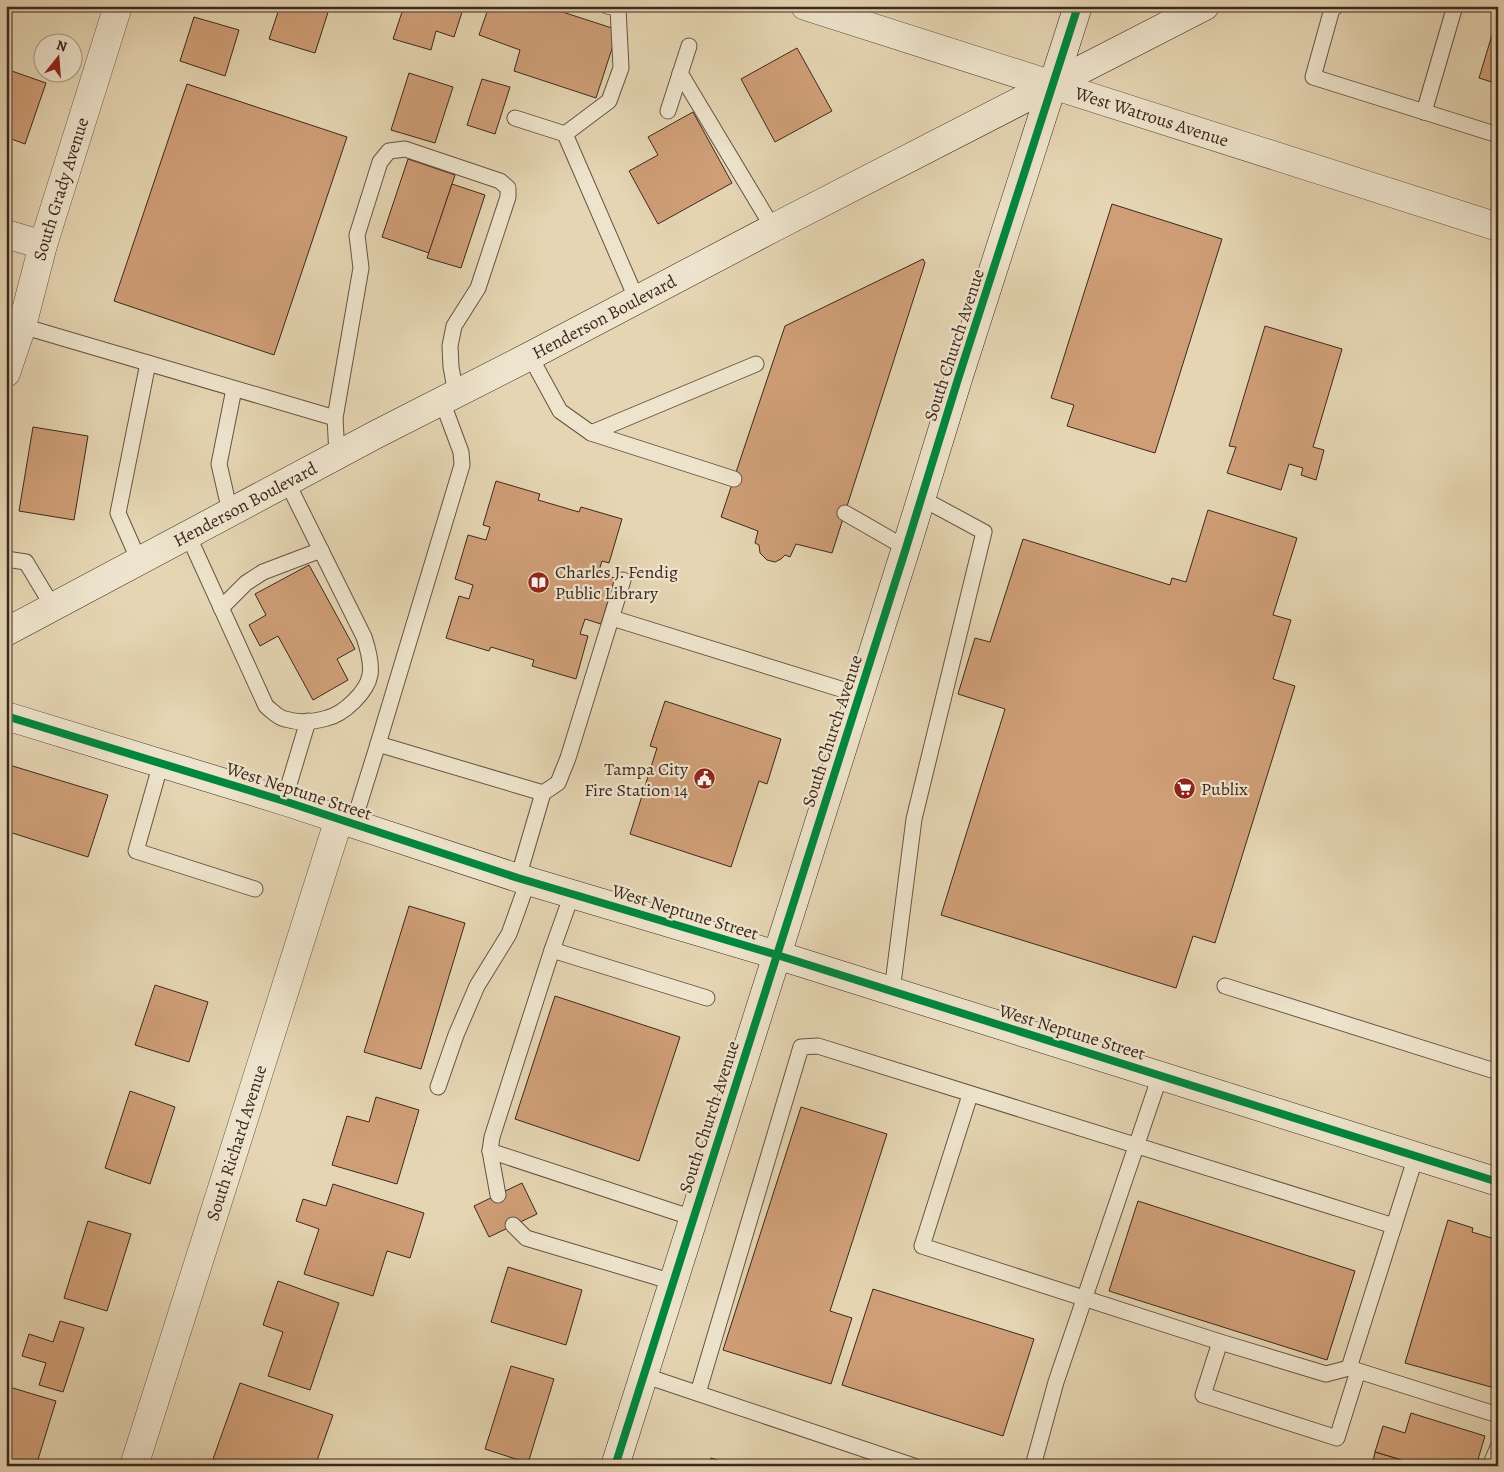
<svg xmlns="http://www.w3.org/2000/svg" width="1504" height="1472" font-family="Alegreya,serif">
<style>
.building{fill:#cf9e77;stroke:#3d281f}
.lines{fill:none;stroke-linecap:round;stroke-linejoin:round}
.lane-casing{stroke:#675344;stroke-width:17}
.street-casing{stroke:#675344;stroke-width:29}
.secondary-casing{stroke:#3d281f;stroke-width:29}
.lane{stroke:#eee4cd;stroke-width:15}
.street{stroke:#eee4cd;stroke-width:28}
.secondary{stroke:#eee4cd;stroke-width:28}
.cycleway-casing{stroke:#eee4cd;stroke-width:11}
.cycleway{stroke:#00873e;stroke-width:8}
.labels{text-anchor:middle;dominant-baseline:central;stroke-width:4.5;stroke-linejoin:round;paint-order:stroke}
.street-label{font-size:18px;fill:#3d281f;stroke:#eee4cd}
.poi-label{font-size:18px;fill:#3d281f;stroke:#eee4cd;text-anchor:start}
</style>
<rect width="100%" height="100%" fill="#e5d5b2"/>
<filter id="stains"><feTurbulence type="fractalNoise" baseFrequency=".004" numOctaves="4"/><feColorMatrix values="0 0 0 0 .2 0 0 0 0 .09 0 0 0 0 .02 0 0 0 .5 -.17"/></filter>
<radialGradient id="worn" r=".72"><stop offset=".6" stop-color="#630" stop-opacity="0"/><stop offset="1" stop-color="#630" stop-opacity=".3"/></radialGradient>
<!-- building -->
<g class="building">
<polygon points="280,6 330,6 315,53 269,39"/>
<polygon points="404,6 464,6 454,37 436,31 431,50 393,39"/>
<polygon points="489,6 544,6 618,30 596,98 514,71 520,50 479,35"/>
<polygon points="1498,15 1498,84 1479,78"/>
<polygon points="194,17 239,30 225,76 180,61"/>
<polygon points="797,48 832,111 775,142 741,79"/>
<polygon points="6,69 46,83 25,144 6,137"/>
<polygon points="409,73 453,87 435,143 391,130"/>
<polygon points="482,79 510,87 495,134 467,125"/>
<polygon points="187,84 347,137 274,355 114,301"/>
<polygon points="693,112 732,183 658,224 629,171 658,155 648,137"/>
<polygon points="408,159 455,175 429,253 382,237"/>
<polygon points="452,184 485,195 461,268 427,258"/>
<polygon points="1112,204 1222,239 1155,453 1067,426 1074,405 1051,398"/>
<polygon points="923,259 925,263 832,553 796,544 790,557 785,555 781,559 775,562 767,560 760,553 759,545 755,543 758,531 721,517 785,326"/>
<polygon points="1265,326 1342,349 1313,447 1324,450 1316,480 1301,475 1303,468 1289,464 1281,490 1227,473 1236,447 1229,446"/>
<polygon points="33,427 88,436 74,520 19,511"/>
<polygon points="496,481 540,494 538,500 579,512 581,507 622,519 609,563 602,561 598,574 615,578 601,624 585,619 580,634 588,636 576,679 532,666 534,660 491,647 489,651 446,638 459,596 469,599 473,585 455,579 468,535 486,540 490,527 483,525"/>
<polygon points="1208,510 1297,538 1273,615 1291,620 1273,679 1295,686 1215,943 1193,936 1176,988 941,915 1005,709 958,694 975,638 990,642 1023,539 1170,585 1172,578 1186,582"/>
<polygon points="309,565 355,649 337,659 348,680 313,700 278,636 260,646 249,625 266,615 255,594"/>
<polygon points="665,701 781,739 767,784 759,781 731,867 630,834 657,748 650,746"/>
<polygon points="6,764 108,795 88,857 6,831"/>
<polygon points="409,906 465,923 421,1069 364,1052"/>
<polygon points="155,985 208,1002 189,1062 135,1045"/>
<polygon points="555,996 680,1037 639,1161 515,1119"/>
<polygon points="130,1091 175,1107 150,1184 105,1168"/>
<polygon points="376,1097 419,1110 397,1184 332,1165 347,1116 369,1122"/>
<polygon points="801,1107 887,1134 830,1311 852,1318 831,1384 723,1350"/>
<polygon points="522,1183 537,1214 489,1237 474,1206"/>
<polygon points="333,1184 424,1213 410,1258 387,1251 373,1296 304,1274 319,1229 296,1221 303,1199 326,1206"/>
<polygon points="1138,1201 1355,1271 1327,1360 1109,1291"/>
<polygon points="1448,1220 1473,1228 1472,1232 1498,1240 1498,1389 1405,1363"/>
<polygon points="88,1221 131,1234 107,1311 64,1298"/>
<polygon points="508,1267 582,1290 566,1345 491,1322"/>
<polygon points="278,1281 339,1303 310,1390 268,1376 283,1332 263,1325"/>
<polygon points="873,1289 1034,1339 1003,1436 842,1385"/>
<polygon points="60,1321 84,1328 63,1392 39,1385 46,1363 22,1356 29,1334 53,1342"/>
<polygon points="511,1366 554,1379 528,1463 485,1449"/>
<polygon points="240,1383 333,1415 315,1466 232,1466 213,1459"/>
<polygon points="6,1386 56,1401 36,1466 6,1466"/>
<polygon points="1411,1413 1485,1436 1476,1466 1421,1466 1375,1452 1383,1426 1405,1433"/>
<polygon points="1375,1452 1421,1466 1372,1466"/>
<polygon points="711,1458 737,1466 709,1466"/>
</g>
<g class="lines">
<defs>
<g id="lane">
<polyline points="607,6 618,8 621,68 609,101 565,134 637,300"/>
<polyline points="1337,6 1332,9 1313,77 1498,135"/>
<polyline points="680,73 773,228"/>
<polyline points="668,111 689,46"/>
<polyline points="1424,112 1455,6"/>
<polyline points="515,118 565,134"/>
<polyline points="22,326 335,418"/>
<polyline points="530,356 560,411 591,433 734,479"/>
<polyline points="591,433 756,364"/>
<polyline points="337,455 335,418 361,268 357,235 380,162 389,151 405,149 500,181 508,188 508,197 478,288 454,326 450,346 451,367 456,394"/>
<polyline points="230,512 219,464 234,389"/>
<polyline points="845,513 906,548"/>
<path d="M188 535 266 706C271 710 278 718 285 719 298 723 314 722 327 718 344 714 367 692 370 675 372 663 368 649 364 637L287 482"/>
<polyline points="6,559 26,562 53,607"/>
<polyline points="139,561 118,513 148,363"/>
<polyline points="221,608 246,583 263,572 321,550"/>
<polyline points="612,618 860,695"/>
<polyline points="378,744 462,465 461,452 442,401"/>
<polyline points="161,763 136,851 255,889"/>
<polyline points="543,793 558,783 568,758 623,580"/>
<polyline points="284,801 308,721"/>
<polyline points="353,824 378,744 543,793 518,878"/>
<polyline points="552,950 707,998"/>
<polyline points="1225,986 1498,1072"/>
<polyline points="892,991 914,819 984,532 921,498"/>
<polyline points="438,1087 456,1035 477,986 509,934 528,881"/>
<polyline points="970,1095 922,1246 1220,1342 1326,1374 1349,1368 1498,1415"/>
<polyline points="490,1151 693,1218"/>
<polyline points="498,1195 490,1151 492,1137 552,950 572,894"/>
<polyline points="513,1225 526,1238 673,1282"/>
<polyline points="1220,1342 1203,1395 1337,1438 1358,1371"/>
<polyline points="1349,1368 1416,1156"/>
<polyline points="643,1375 914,1466"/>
<polyline points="698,1393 801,1047 818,1046 1394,1226"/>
<polyline points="1033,1466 1056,1382 1160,1076"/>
<polyline points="1490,1466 1498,1447"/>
</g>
<g id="street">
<path id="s1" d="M805 6 1498 227"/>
<polyline points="6,234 43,245"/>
<path id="s2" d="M6 373 22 326 43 245 118 6"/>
<path id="s3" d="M134 1466 339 819"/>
</g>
<g id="secondary">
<path id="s4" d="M6 632 375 435 530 356 773 228 1205 6"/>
<polyline points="6,716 284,801 518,878 777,955 1498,1182"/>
<polyline points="615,1466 906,548 958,379 1078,6"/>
</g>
</defs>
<!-- lane casing -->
<use href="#lane" class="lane-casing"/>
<!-- street casing -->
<use href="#street" class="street-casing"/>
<!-- secondary casing -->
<use href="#secondary" class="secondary-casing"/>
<!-- lane -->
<use href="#lane" class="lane"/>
<!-- street -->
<use href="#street" class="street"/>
<!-- secondary -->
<use href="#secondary" class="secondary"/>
<defs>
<g id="cycleway">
<polyline points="6,716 284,801 518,878 777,955 1498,1182"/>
<polyline points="615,1466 906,548 958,379 1078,6"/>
</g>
</defs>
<!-- cycleway casing -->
<use href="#cycleway" class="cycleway-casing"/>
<!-- cycleway -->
<use href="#cycleway" class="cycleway"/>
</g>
<!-- icons -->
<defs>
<symbol id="library-disc" viewBox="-11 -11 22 22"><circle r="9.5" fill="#8f2418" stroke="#eee4cd"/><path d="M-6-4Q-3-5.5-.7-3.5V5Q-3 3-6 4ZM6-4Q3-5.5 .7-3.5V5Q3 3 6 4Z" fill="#fff"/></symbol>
<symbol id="civic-disc" viewBox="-11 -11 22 22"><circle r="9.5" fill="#8f2418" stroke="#eee4cd"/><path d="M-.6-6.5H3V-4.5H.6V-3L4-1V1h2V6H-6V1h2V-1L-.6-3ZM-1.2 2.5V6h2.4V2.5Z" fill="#fff"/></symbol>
<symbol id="supermarket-disc" viewBox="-11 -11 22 22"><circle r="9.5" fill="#8f2418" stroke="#eee4cd"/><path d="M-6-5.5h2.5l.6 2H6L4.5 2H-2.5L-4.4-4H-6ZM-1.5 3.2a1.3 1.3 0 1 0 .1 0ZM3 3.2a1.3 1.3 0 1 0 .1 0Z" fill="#fff"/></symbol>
</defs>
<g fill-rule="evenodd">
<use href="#library-disc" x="526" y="570" width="25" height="25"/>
<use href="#civic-disc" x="692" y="766" width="25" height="25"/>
<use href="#supermarket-disc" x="1172" y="776" width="25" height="25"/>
</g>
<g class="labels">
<!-- street labels -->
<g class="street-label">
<text stroke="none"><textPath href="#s1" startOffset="364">West Watrous Avenue</textPath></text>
<text stroke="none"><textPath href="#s2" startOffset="192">South Grady Avenue</textPath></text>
<text stroke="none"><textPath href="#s4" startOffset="676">Henderson Boulevard</textPath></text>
<text transform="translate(954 345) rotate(-72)">South Church Avenue</text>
<text stroke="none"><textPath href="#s4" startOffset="271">Henderson Boulevard</textPath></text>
<text transform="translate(832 731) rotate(-72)">South Church Avenue</text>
<text transform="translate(299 791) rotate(18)">West Neptune Street</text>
<text transform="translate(685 912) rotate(17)">West Neptune Street</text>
<text transform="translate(1072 1032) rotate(17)">West Neptune Street</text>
<text transform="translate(709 1117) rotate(-72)">South Church Avenue</text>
<text stroke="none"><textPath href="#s3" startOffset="339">South Richard Avenue</textPath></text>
</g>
<!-- poi labels -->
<g class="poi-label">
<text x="555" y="572">Charles J. Fendig<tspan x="555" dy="21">Public Library</tspan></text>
<text x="688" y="769" text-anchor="end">Tampa City<tspan x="688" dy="21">Fire Station 14</tspan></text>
<text x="1201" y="789">Publix</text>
</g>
</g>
<!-- margin -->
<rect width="1504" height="1472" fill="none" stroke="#e5d5b2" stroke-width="25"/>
<rect x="8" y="8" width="1489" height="1457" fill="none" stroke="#3d281f" stroke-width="2.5"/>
<rect x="12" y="12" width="1479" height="1447" fill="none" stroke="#3d281f"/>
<!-- north arrow -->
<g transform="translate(58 58) rotate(17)"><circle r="24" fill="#eee4cd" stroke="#a79987"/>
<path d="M0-4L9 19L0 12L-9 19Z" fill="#8f2418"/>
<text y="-8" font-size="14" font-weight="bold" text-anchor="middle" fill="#3d281f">N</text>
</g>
<rect width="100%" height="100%" filter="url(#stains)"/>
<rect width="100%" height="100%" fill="url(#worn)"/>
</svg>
